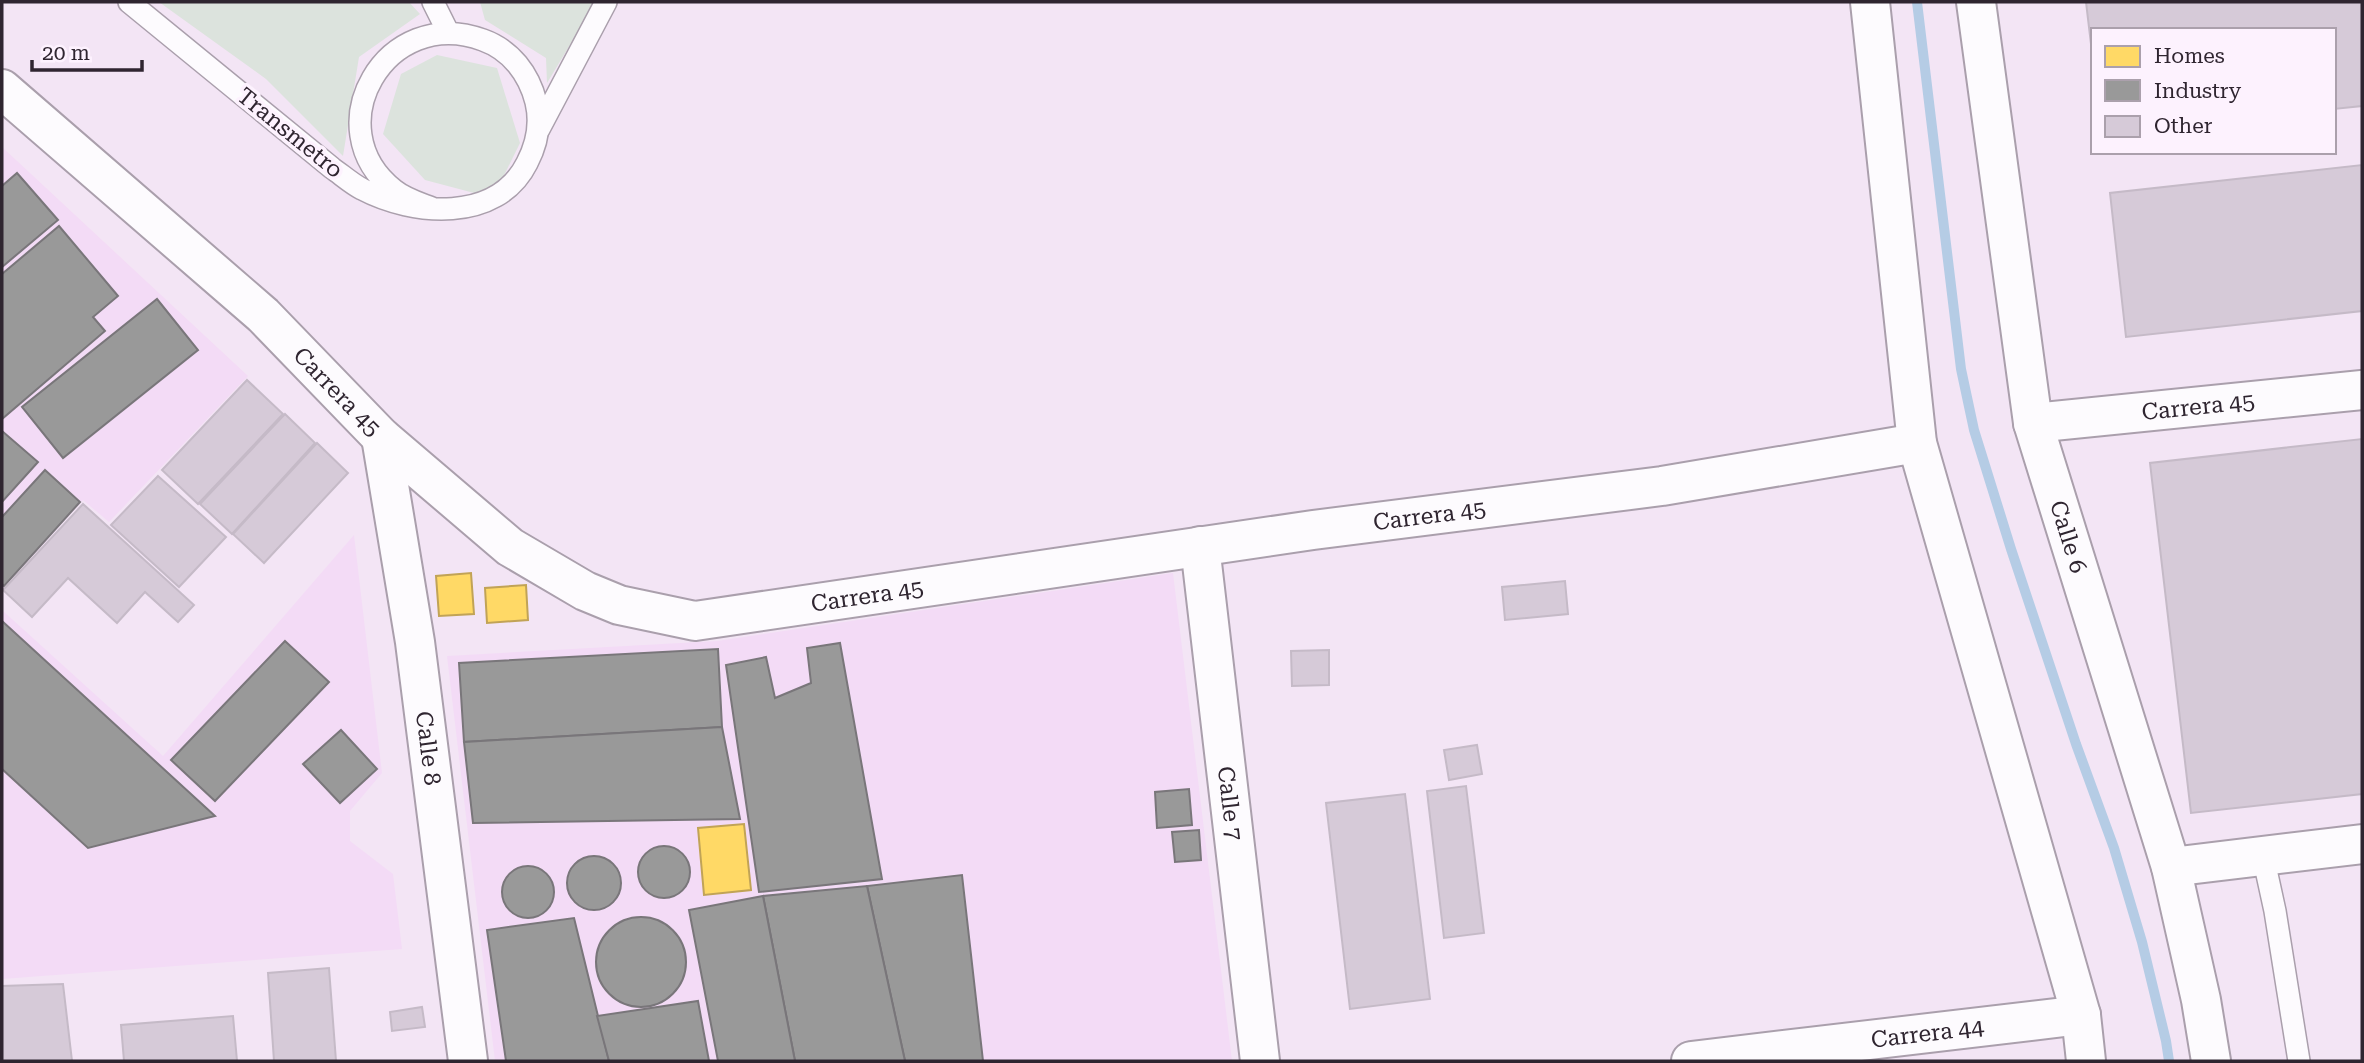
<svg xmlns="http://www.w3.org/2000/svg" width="2364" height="1063" font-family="'Roboto Serif',serif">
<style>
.built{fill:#f3dbf6}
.green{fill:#dce3dd}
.homes{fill:#ffd966;stroke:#c1a356;stroke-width:2}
.industry{fill:#999;stroke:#79767a;stroke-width:2}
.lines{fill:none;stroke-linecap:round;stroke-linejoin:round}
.stream{stroke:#b5cce5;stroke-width:10}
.building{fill:#d6cad8;stroke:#c5bac7;stroke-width:2}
.lane-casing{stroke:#aa9fac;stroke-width:24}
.street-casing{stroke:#aa9fac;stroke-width:42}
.secondary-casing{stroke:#aa9fac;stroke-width:42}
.primary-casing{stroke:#aa9fac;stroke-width:42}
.lane{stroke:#fdfbfe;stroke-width:21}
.street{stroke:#fdfbfe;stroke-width:38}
.secondary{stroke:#fdfbfe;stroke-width:38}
.primary{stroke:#fdfbfe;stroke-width:38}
.labels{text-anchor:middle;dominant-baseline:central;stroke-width:7;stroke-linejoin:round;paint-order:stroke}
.street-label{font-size:23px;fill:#2f2530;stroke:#fdf2fe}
</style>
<rect width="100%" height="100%" fill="#f3e5f5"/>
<!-- built -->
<g class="built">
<polygon points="2,147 248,376 109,522 83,500 2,590"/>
<polygon points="354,535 382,773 350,811 350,841 393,874 402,949 2,979 2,610 163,756"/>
<polygon points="1173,573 1232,1061 495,1061 447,656 717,641"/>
</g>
<!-- green -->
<g class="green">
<polygon points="159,2 409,2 420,14 359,57 343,156 266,79"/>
<polygon points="480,2 596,2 547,83 546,58 485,20"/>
<polygon points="437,55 497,68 520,143 493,198 425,180 383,134 401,74"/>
</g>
<!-- homes -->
<g class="homes">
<polygon points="471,573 474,614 439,616 436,576"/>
<polygon points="526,585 528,620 487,623 485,588"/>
<polygon points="744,824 751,890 704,895 698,828"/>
</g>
<!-- industry -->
<g class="industry">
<polygon points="17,173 58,220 2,267 2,186"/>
<polygon points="59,226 118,296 93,317 105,331 2,419 2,274"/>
<polygon points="157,299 198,350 63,458 22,407"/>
<polygon points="2,431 38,462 2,502"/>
<polygon points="45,470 80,502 4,586 2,584 2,517"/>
<polygon points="2,621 215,816 88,848 2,769"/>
<polygon points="285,641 329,682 215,801 171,760"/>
<polygon points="840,643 882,879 759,892 726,665 766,657 775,698 811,683 807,648"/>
<polygon points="718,649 722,727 464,742 459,663"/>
<polygon points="722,727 740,819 473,823 464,742"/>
<polygon points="341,730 377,769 340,803 303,764"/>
<polygon points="1189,789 1192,825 1157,828 1155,792"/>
<polygon points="1199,830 1201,860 1175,862 1172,832"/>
<circle cx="664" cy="872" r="26"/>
<circle cx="594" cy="883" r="27"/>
<circle cx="528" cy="892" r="26"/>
<polygon points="962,875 983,1061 905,1061 867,886"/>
<polygon points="867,886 905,1061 795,1061 763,896"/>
<polygon points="763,896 795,1061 718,1061 689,910"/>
<circle cx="641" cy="962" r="45"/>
<polygon points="574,918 609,1061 506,1061 487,930"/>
<polygon points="698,1001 709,1061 609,1061 597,1016"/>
</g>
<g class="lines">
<!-- stream -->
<polyline class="stream" points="1917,2 1961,369 1974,430 2011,549 2076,744 2114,848 2142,942 2166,1041 2169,1061"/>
</g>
<!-- building -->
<g class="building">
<polygon points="2086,2 2362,2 2362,106 2334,109 2334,30 2093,30 2093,61"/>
<polygon points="2362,165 2362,311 2126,337 2110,193"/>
<polygon points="247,380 283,414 198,504 162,470"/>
<polygon points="285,414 315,443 232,534 200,504"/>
<polygon points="2362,439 2362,794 2191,813 2150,463"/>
<polygon points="317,443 348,473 264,563 233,534"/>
<polygon points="158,476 226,537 179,587 111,525"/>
<polygon points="83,504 194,605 178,622 145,592 117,623 68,578 32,617 3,590"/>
<polygon points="1565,581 1568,614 1505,620 1502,587"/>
<polygon points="1329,650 1329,685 1292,686 1291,651"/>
<polygon points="1477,745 1482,774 1449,780 1444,750"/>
<polygon points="1466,786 1484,933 1444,938 1427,791"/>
<polygon points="1405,794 1430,999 1350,1009 1326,803"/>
<polygon points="329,968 336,1061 274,1061 268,973"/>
<polygon points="63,984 72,1061 2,1061 2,986"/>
<polygon points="422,1007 425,1027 392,1031 390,1012"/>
<polygon points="233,1016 237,1061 124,1061 121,1025"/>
</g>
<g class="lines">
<defs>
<g id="lane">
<path d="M129 2 332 168C342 175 352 184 362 189 413 216 497 223 527 163 537 144 541 123 536 102 529 74 511 50 483 40 386 4 315 128 394 190 405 199 419 203 432 208"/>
<polyline points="433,2 448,32"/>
<polyline points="539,129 606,2"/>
<polyline points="2263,856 2275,911 2299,1061"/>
</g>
<g id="street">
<path id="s1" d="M2 89 263 315 381 437 510 547 585 591 619 605 695 621 1313 530 1662 486 1917 443"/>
<path id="s2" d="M2033 423 2362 390"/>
<path id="s3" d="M381 437 415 642 468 1061"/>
<path id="s4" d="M1200 546 1260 1061"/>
<polyline points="2171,867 2362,844"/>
</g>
<g id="secondary">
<path id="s5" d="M1691 1061 2081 1015"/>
</g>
<g id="primary">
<polyline points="1870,2 1917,443 2081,1015 2086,1061"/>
<path id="s6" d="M1976 2 2033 423 2171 867 2201 1000 2211 1061"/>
</g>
</defs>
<!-- lane casing -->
<use href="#lane" class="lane-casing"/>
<!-- street casing -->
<use href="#street" class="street-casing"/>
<!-- secondary casing -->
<use href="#secondary" class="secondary-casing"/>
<!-- primary casing -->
<use href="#primary" class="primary-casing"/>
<!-- lane -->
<use href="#lane" class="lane"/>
<!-- street -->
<use href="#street" class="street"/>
<!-- secondary -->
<use href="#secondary" class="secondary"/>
<!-- primary -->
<use href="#primary" class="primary"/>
</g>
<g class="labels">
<!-- street labels -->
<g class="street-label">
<text transform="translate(290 133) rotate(39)">Transmetro</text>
<text stroke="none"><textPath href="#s1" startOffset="452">Carrera 45</textPath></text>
<text stroke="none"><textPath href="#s2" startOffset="166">Carrera 45</textPath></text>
<text stroke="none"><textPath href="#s1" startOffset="1628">Carrera 45</textPath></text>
<text stroke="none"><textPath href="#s6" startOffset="544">Calle 6</textPath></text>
<text stroke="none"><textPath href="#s1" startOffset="1060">Carrera 45</textPath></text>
<text stroke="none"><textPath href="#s3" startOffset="315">Calle 8</textPath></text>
<text stroke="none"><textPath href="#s4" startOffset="259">Calle 7</textPath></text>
<text stroke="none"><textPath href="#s5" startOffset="238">Carrera 44</textPath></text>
</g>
</g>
<!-- border -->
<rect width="2364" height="1063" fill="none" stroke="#2f2530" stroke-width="7"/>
<!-- legend -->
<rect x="2091" y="28" width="245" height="126" fill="#fdf2fe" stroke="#aba0ac" stroke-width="2"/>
<rect x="2105" y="46" width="35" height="21" fill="#ffd966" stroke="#aba0ac" stroke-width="2"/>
<text x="2154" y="63" font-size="21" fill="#2f2530">Homes</text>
<rect x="2105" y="80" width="35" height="21" fill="#999999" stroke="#aba0ac" stroke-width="2"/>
<text x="2154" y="98" font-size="21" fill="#2f2530">Industry</text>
<rect x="2105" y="116" width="35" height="21" fill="#d6cad8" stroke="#aba0ac" stroke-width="2"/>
<text x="2154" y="133" font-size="21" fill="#2f2530">Other</text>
<!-- scale -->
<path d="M32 60v10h110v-10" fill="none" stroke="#2f2530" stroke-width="3.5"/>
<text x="42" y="60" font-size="21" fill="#2f2530" stroke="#fdf2fe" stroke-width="5" paint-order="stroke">20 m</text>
</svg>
